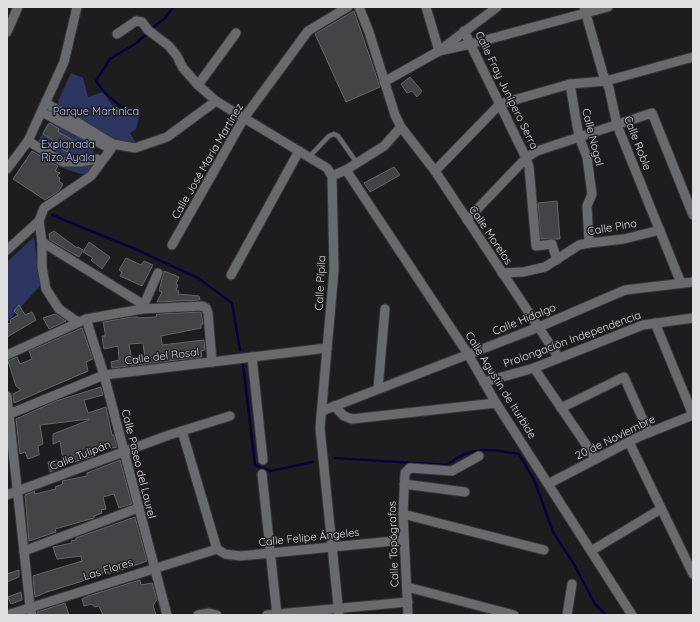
<svg xmlns="http://www.w3.org/2000/svg" width="700" height="622" font-family="Quicksand,sans-serif">
<style>
.green{fill:#2d3560}
.lines{fill:none;stroke-linecap:round;stroke-linejoin:round}
.stream{stroke:#07003c;stroke-width:2.5}
.building{fill:#434446;stroke:#656669;fill-rule:evenodd}
.lane-casing{stroke:#373739;stroke-width:6}
.street-casing{stroke:#373739;stroke-width:11}
.lane{stroke:#696a6d;stroke-width:4.5}
.street{stroke:#696a6d;stroke-width:9}
.labels{text-anchor:middle;dominant-baseline:central;stroke-width:3;stroke-linejoin:round;paint-order:stroke}
.street-label{font-size:11px;fill:#dfdfe1;stroke:#1d1d20}
.park-label{font-size:11px;fill:#b1c0fb;stroke:#1d1d20}
</style>
<rect width="100%" height="100%" fill="#1d1d20"/>
<!-- green -->
<g class="green">
<polygon points="71,73 83,78 88,97 103,92 113,106 139,117 136,129 130,133 136,143 128,145 121,144 59,108 58,101"/>
<path d="M53 122C76 135 109 144 88 176L65 169 34 149 47 124Z"/>
<polygon points="34,237 40,286 7,322 7,262"/>
</g>
<g class="lines">
<!-- stream -->
<g class="stream">
<polyline points="151,29 165,18 173,7"/>
<polyline points="125,110 105,93 96,81 110,59 135,44 148,33"/>
<polyline points="52,215 135,249 198,278 232,303 240,350"/>
<polyline points="243,364 255,465 270,471 313,462"/>
<path d="M335 458 447 465C471 445 491 449 519 454L535 482 553 532 575 566 595 604 606 615"/>
</g>
</g>
<!-- building -->
<g class="building">
<polygon points="354,11 380,87 346,102 315,34"/>
<polygon points="410,77 422,91 417,97 412,91 407,93 401,84"/>
<polygon points="49,123 59,129 58,132 73,140 67,152 51,143 53,140 43,134"/>
<polygon points="32,151 58,166 55,171 60,173 57,176 60,178 59,181 63,184 59,191 45,200 13,179"/>
<polygon points="394,167 400,175 370,192 364,183"/>
<polygon points="557,201 560,239 541,239 538,203"/>
<polygon points="54,231 77,248 78,247 83,250 79,257 50,240 49,234"/>
<polygon points="89,242 110,257 102,269 91,260 93,258 83,252"/>
<polygon points="126,258 141,265 144,261 153,265 142,286 120,276 122,272 119,270"/>
<polygon points="164,271 179,277 176,284 178,285 176,290 179,291 178,294 199,296 200,300 157,302 162,292 159,291"/>
<polygon points="19,305 25,315 32,312 36,320 7,337 7,324 11,323 10,320 18,315 14,311"/>
<path d="M201 312 203 324H201V328L161 336 162 345 204 340 205 350 201 351 202 357 112 368 111 362 119 360 118 346 104 349 102 336H105V332L103 322 131 317H138V318L156 317 157 314ZM143 343 145 359 132 361 129 344Z"/>
<polygon points="55,314 66,321 49,329 43,318"/>
<polygon points="82,328 93,359 86,362 88,371 14,403 13,394 21,390 16,386 8,361 17,357 20,364 32,359 29,351"/>
<polygon points="101,387 103,395 84,400 88,413 106,407 112,435 114,435 117,447 94,452 94,456 77,461 71,463 70,459 63,460 60,441 53,444 53,434 89,420 89,419 40,425 43,444 38,446 39,455 28,459 25,452 20,454 16,419 56,401"/>
<polygon points="57,460 59,468 50,472 48,462"/>
<polygon points="120,460 132,504 119,508 114,494 103,497 106,509 101,510 102,513 94,516 94,518 55,529 56,532 29,541 25,495 34,491 35,494 56,489 55,487 63,484 62,481 87,476 87,473"/>
<polygon points="135,517 147,561 119,571 107,574 106,572 86,578 86,580 47,592 35,597 33,576 82,561 81,556 57,559 53,547 72,543 71,541 76,540 76,538"/>
<polygon points="19,570 19,577 7,582 7,574"/>
<polygon points="140,580 141,585 152,583 157,600 153,605 156,615 103,615 99,606 95,607 91,604 84,606 82,599 88,596"/>
<polygon points="21,592 22,600 11,604 8,597"/>
<polygon points="65,603 69,615 38,615 37,612"/>
</g>
<g class="lines">
<defs>
<polyline id="lane" points="309,157 329,136 334,134 338,136 357,163"/>
<g id="street">
<polyline points="359,7 369,32 395,115 401,127 435,171 559,358"/>
<polyline points="426,7 439,51 471,44 608,7"/>
<polyline points="584,7 603,74 609,88 617,125 681,283"/>
<polyline points="464,31 526,158 529,167 536,246 552,244 557,260"/>
<polyline points="7,32 18,7"/>
<polyline points="117,34 136,21 142,22 148,30 169,46 177,56 183,68 198,85 216,101 327,168 332,176 334,270 320,428 339,615"/>
<polyline points="384,82 439,51 497,7"/>
<polyline points="570,84 579,137 587,157 592,194 587,206 589,243"/>
<polyline points="198,85 236,33"/>
<polyline points="46,103 113,144 135,148 167,137 216,101"/>
<polyline points="42,112 109,148"/>
<polyline points="28,141 63,162 81,162 97,159"/>
<polyline points="7,169 28,141 64,62 77,7"/>
<polyline points="346,170 468,354 496,403 632,615"/>
<polyline points="435,171 500,104 570,84 606,81 693,57"/>
<polyline points="332,176 346,170 384,146 401,127"/>
<polyline points="467,220 526,158 537,151 652,113 693,215"/>
<polyline points="39,221 42,242 42,267 46,289 59,309 78,322"/>
<polyline points="42,242 144,305"/>
<polyline points="172,245 244,118 308,31 348,7"/>
<polyline points="7,250 39,221 44,208 91,176 111,149 113,144"/>
<polyline points="502,273 523,272 545,267 579,245 589,243 624,239 660,230"/>
<polyline points="231,275 299,151"/>
<polyline points="142,309 158,273"/>
<polyline points="86,319 104,375 167,615"/>
<polyline points="655,323 693,415"/>
<polyline points="7,355 86,319 142,309 202,306 206,308 208,313 212,362"/>
<polyline points="252,357 263,460"/>
<polyline points="534,368 596,459"/>
<polyline points="484,382 534,368 643,325 693,318"/>
<polyline points="378,389 385,309"/>
<polyline points="7,396 30,606 32,615"/>
<polyline points="334,406 344,416 352,419 496,403"/>
<polyline points="561,408 624,377 649,433"/>
<polyline points="322,411 539,327 625,290 693,282"/>
<polyline points="7,415 104,375 327,348"/>
<polyline points="182,431 217,549"/>
<polyline points="629,442 693,574"/>
<polyline points="262,474 277,615"/>
<polyline points="404,484 465,492"/>
<polyline points="548,484 638,437 693,415"/>
<polyline points="7,495 169,435 230,416"/>
<polyline points="403,514 544,550"/>
<polyline points="217,549 225,554 240,556 404,540"/>
<polyline points="24,551 138,508"/>
<polyline points="591,551 661,509"/>
<polyline points="407,587 514,615"/>
<polyline points="7,615 217,549"/>
<polyline points="198,615 209,613 217,615"/>
<polyline points="267,615 408,602"/>
<polyline points="408,615 403,514 405,473 410,468 452,471 479,456"/>
<polyline points="567,615 572,584"/>
</g>
</defs>
<!-- lane casing -->
<use href="#lane" class="lane-casing"/>
<!-- street casing -->
<use href="#street" class="street-casing"/>
<!-- lane -->
<use href="#lane" class="lane"/>
<!-- street -->
<use href="#street" class="street"/>
</g>
<g class="labels">
<!-- street labels -->
<g class="street-label">
<text transform="translate(507 90) rotate(64)">Calle Fray Junípero Serra</text>
<text transform="translate(593 137) rotate(76)">Calle Nogal</text>
<text transform="translate(638 143) rotate(69)">Calle Roble</text>
<text transform="translate(207 161) rotate(-60)">Calle José María Martínez</text>
<text transform="translate(612 227) rotate(-10)">Calle Pino</text>
<text transform="translate(491 235) rotate(56)">Calle Morelos</text>
<text transform="translate(320 283) rotate(-87)">Calle Pípila</text>
<text transform="translate(524 319) rotate(-22)">Calle Hidalgo</text>
<text transform="translate(572 339) rotate(-20)">Prolongación Independencia</text>
<text transform="translate(162 356) rotate(-7)">Calle del Rosal</text>
<text transform="translate(501 385) rotate(58)">Calle Agustín de Iturbide</text>
<text transform="translate(615 437) rotate(-26)">20 de Noviembre</text>
<text transform="translate(80 455) rotate(-21)">Calle Tulipán</text>
<text transform="translate(139 464) rotate(76)">Calle Paseo del Laurel</text>
<text transform="translate(309 537) rotate(-6)">Calle Felipe Ángeles</text>
<text transform="translate(393 544) rotate(-92)">Calle Topógrafos</text>
<text transform="translate(108 569) rotate(-17)">Las Flores</text>
</g>
<!-- park labels -->
<g class="park-label">
<text x="96" y="111">Parque Martinica</text>
<text x="68" y="144">Explanada<tspan x="68" dy="13">Rizo Ayala</tspan></text>
</g>
</g>
<!-- border -->
<rect width="700" height="622" fill="none" stroke="#dfdfe1" stroke-width="16"/>
</svg>
